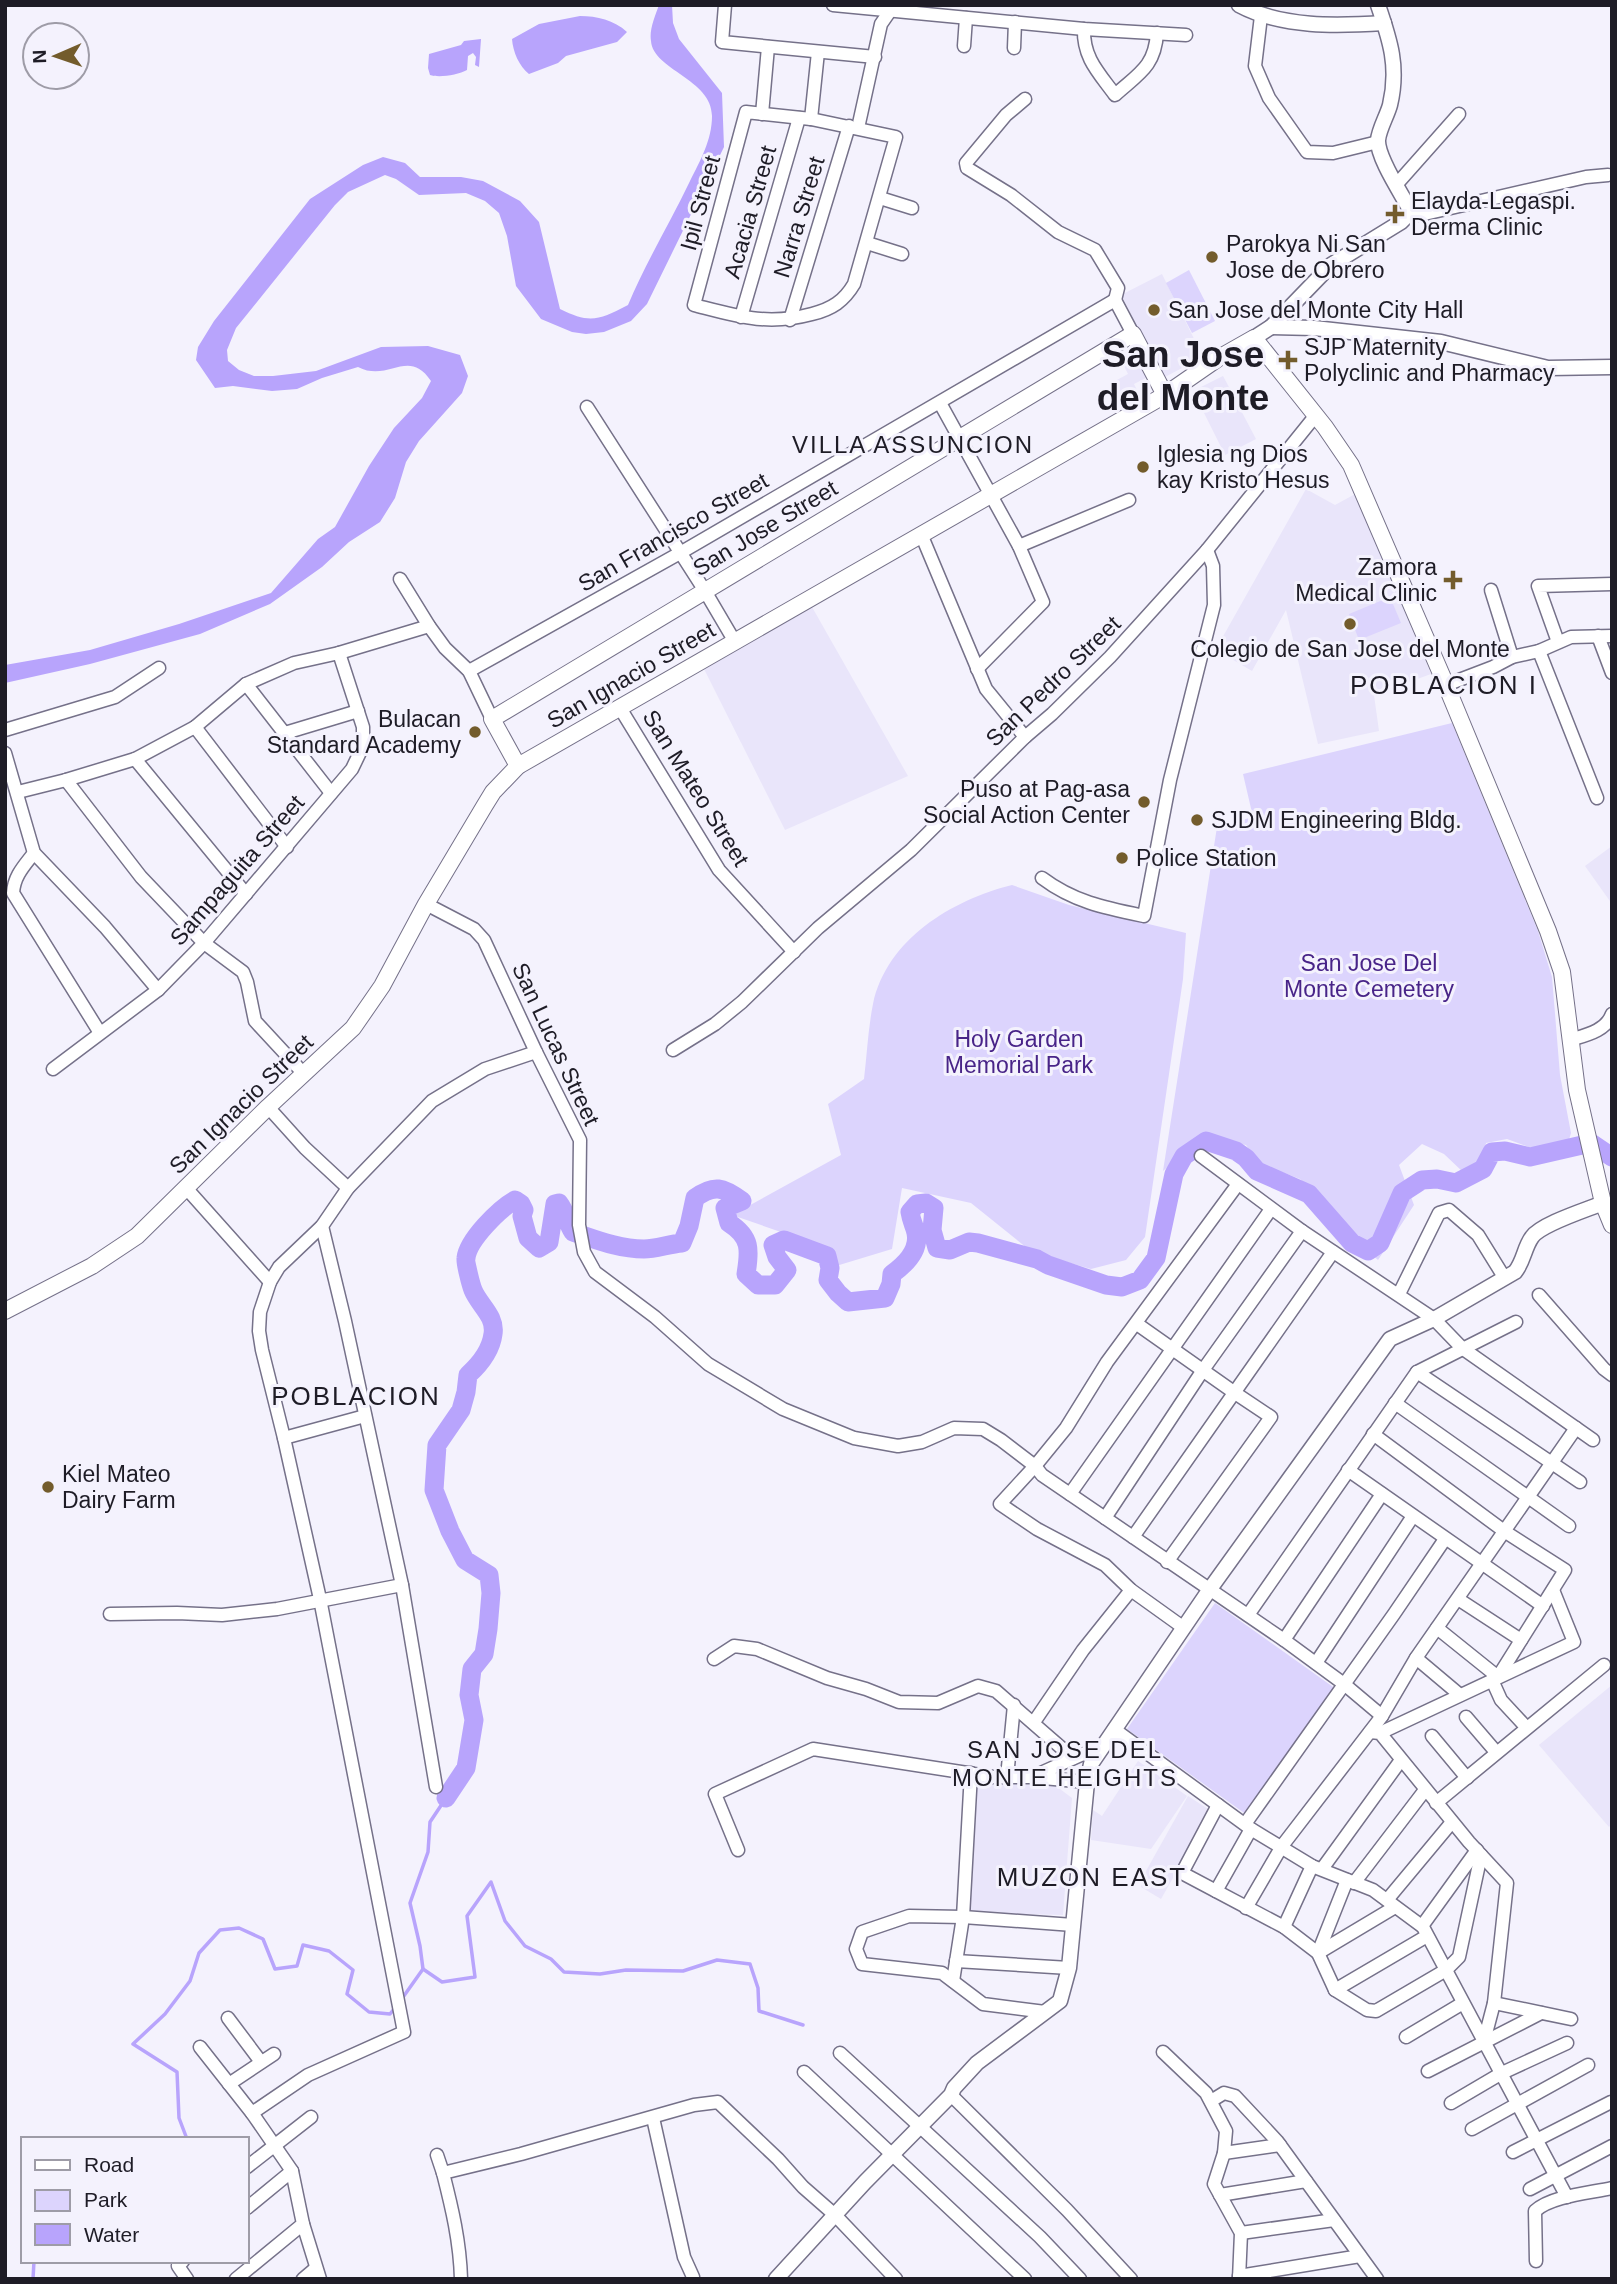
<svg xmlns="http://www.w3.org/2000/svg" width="1617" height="2284" font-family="Arial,sans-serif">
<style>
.built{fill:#e9e5fa}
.green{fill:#dcd4fd}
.water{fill:#b8a4fc}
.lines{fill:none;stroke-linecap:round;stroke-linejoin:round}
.stream{stroke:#b8a4fc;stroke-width:3.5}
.river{stroke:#b8a4fc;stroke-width:19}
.minor-casing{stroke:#757189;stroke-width:15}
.tertiary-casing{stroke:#757189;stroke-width:17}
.secondary-casing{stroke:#757189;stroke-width:18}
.minor{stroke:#fff;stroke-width:12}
.tertiary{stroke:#fff;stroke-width:14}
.secondary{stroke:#fff;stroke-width:16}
.poi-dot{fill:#735c2c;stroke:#f4f2fd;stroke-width:2.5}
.labels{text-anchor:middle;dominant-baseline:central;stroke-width:6;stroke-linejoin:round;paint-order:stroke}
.poi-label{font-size:23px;fill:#1e1c26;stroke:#f4f2fd;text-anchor:start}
.street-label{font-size:23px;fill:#1e1c26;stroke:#f4f2fd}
.park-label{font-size:23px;fill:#482488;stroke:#f4f2fd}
.neighbourhood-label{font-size:24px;letter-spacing:2px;fill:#1e1c26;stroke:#f4f2fd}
.quarter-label{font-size:26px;letter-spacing:2px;fill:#1e1c26;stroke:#f4f2fd}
.town-label{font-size:37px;font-weight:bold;fill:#1e1c26;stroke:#f4f2fd}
</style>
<rect width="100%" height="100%" fill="#f4f2fd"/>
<!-- built -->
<g class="built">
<polygon points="1162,274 1203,357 1163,378 1121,295"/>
<polygon points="1133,348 1148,377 1134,384 1143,402 1129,409 1115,381 1128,374 1119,356"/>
<polygon points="1223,376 1236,400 1214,412 1236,401 1256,439 1225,455 1193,391"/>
<polygon points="1306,489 1335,505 1357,493 1431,674 1374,695 1379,731 1318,744 1286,610 1252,671 1218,651 1221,640"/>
<polygon points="812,607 908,776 785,830 704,669"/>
<polygon points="1612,846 1612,904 1585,866"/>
<polygon points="1612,1685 1612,1824 1609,1827 1539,1745"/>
<polygon points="1138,1761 1187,1796 1151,1849 1091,1840 1093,1810 1102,1816"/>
<polygon points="975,1783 1056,1786 1072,1798 1063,1915 968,1913"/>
<polygon points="1188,1796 1211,1811 1161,1899 1141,1887 1146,1871"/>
</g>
<!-- green -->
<g class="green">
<polygon points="1189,270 1215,321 1192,333 1166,283"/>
<polygon points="1390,597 1401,623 1359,640 1349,614"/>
<polygon points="1452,723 1538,931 1552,977 1560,1075 1571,1133 1568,1143 1545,1153 1507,1139 1486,1143 1483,1161 1464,1173 1444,1154 1422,1144 1399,1165 1414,1205 1378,1260 1354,1239 1330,1204 1300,1179 1282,1172 1267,1174 1246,1145 1230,1142 1205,1134 1163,1171 1217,827 1253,817 1243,774"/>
<path d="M1012 885 1069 905 1186 933 1183 979 1145 1237 1126 1260 1091 1269 1032 1252 971 1203 902 1188 892 1249 836 1266 827 1248 732 1215 841 1155 828 1104 864 1079C867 1054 868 1029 873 1004 887 939 952 900 1012 885Z"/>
<polygon points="1215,1603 1336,1689 1247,1815 1127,1729"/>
</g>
<!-- water -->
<g class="water">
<path d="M659 5H672L673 23 679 39 722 93 724 147 647 304 631 321 604 332 586 334 572 332 541 319 516 286 507 236 499 213 485 201 466 193 419 195 396 179 385 175 348 192 335 205 236 328 227 350 228 361 239 370 254 376H273L316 371 381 347 428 346 460 355 468 376 462 393 419 441 406 462 395 498 380 522 349 542 322 567 270 604 200 634 90 664 5 683V665L90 650 179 624 271 593 318 539 335 527 369 466 394 428 422 398 431 381C408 347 389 383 358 367L322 378 297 389 272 391 233 386 215 388 196 360 198 347 214 321 310 199 363 165 383 157 405 163 420 177H461L483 181 520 201 539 222 560 309C590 324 599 320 628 305 646 262 670 223 690 181 700 161 712 140 712 116 712 79 653 70 651 41 649 30 655 16 659 5Z"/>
<path d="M580 16C597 16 614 20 627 32L617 42 566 56 558 63 529 74C519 66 513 52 512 39L539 24Z"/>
<path d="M481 39 479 67 475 65 476 57 473 53 468 56 467 70C458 75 439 78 430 75L428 68 429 54 461 45 464 41Z"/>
</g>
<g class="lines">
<!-- stream -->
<g class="stream">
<polyline points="423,1969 420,1946 410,1903 428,1852 430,1822 446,1798"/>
<polyline points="401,2000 423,1969 442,1982 475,1977 467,1916 491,1882 505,1921 525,1946 551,1959 564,1972 600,1974 626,1970 683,1971 717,1960 750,1964 758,1988 759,2011 803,2025"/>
<polyline points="187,2139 179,2118 177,2072 133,2044 165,2014 190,1981 199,1953 220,1930 239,1928 263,1939 275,1969 297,1966 303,1945 329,1951 353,1970 347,1994 369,2012 390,2014 394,2009"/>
<polyline points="33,2279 34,2261"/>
</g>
<!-- river -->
<path class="river" d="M446 1798 466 1768 474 1720 469 1695 472 1669 484 1654 488 1629 491 1593 489 1575 465 1560 450 1531 434 1490 437 1445 461 1410 466 1392 468 1375C479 1365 491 1350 493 1334 496 1316 479 1305 473 1290 471 1285 465 1262 466 1258 468 1240 499 1209 515 1200L521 1204 524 1210 522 1216 528 1238 539 1248 549 1242 555 1204 559 1203C566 1212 567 1223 573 1232 597 1240 619 1249 644 1249 656 1249 669 1244 682 1243L689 1226 695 1198C714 1184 723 1187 742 1201L725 1208 729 1223C751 1237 750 1250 746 1274L758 1285H775L787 1270 777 1257 773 1245 784 1240 827 1256 830 1268 828 1280 838 1293 848 1302 885 1298 891 1284 892 1274C906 1264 922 1249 915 1229 913 1223 911 1219 910 1212L917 1204 926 1203 934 1208 932 1230 937 1248 950 1250 969 1242 978 1243 1037 1259 1048 1265 1106 1285 1122 1287 1140 1280 1156 1258 1174 1174 1184 1156 1206 1141 1236 1151 1246 1158 1257 1171 1309 1194 1352 1243 1368 1251 1380 1243 1402 1193 1422 1180 1437 1179 1456 1183 1483 1169 1492 1152 1505 1151 1530 1157 1591 1143 1612 1157"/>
<defs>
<g id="minor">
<polyline points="725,5 722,42 875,57"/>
<polyline points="833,5 1084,29 1186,35"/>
<polyline points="1261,16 1255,66 1269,98 1307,152 1333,153 1378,142"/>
<path d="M1084 29C1083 58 1099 73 1115 95 1138 74 1155 67 1157 33"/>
<polyline points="964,46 966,18"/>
<polyline points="1014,48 1015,22"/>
<polyline points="1025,99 1006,115 966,163 967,168 1011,195 1058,232 1095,250 1118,288 1115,300"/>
<path d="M746 112 811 119 896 137 854 284C844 301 832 309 812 314 767 326 737 316 694 305Z"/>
<polyline points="762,114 768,47"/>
<polyline points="811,119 818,52"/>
<polyline points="858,128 881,24 890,11 891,6"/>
<polyline points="1396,185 1459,114"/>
<polyline points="880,198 912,208"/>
<polyline points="1408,215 1420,215 1586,177 1608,175"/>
<polyline points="867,243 902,254"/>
<polyline points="1115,300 1133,334"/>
<polyline points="741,317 799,118"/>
<polyline points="790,320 849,126"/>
<polyline points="940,403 1019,546 1043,602 977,669"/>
<polyline points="587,407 705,591 735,642"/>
<polyline points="921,534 986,689 1025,737"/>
<polyline points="1019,546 1129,500"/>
<polyline points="400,579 429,626 445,648 469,671 492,719"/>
<polyline points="1491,590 1512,657"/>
<polyline points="1598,636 1612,673"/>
<polyline points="1558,642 1538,586 1612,584"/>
<polyline points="1539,651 1597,798"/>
<polyline points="469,671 680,553 1115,300"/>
<polyline points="246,684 331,793"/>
<polyline points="1446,685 1493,667 1512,657 1539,651 1571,637 1612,636"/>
<polyline points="620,708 719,870 794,952"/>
<polyline points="195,727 287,847"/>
<polyline points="5,730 115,697 159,668"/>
<polyline points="285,733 358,711"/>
<polyline points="5,753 34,853 105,927 158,990"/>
<polyline points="135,759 246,894"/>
<polyline points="66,780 141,877 204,943 243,972 247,982 255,1021 304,1074"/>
<polyline points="18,792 66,780 135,759 195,727 246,684 294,663 339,653 429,626"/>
<path d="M34 853C24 866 14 876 13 893L100 1033"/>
<path d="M1042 878C1074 902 1105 908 1144 916L1170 780 1214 605 1213 566 1207 550"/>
<polyline points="426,904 474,929 484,940 536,1052 580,1140 579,1225 584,1252 595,1272 655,1317 708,1364 783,1409 854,1438 898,1446 922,1442 954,1428 983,1429 1001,1440 1035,1466 1042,1475 1284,1640 1344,1684 1382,1716"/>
<path d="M1570 1040C1586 1035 1606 1031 1612 1014"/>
<polyline points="673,1050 715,1024 742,1002 818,928 911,850 1025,737 1052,714 1110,657 1207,550 1316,415"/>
<polyline points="53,1069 158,990 204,943 352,769 363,746 363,727 339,653"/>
<polyline points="268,1107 305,1148 348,1188"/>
<polyline points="1201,1156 1302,1231 1434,1319 1462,1348 1593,1440"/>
<polyline points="187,1189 270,1282"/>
<polyline points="322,1226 345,1321 402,1585 436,1787"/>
<polyline points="1399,1294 1439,1213 1449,1210 1478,1235 1504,1277"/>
<polyline points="1539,1295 1604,1369 1612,1375"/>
<polyline points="1137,1324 1235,1393 1271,1417 1167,1562"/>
<polyline points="1417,1372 1580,1482"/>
<polyline points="1395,1403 1569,1526"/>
<polyline points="1373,1434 1504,1531 1565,1570 1498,1677 1437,1628"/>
<polyline points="284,1438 365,1416"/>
<polyline points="1348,1470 1543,1606"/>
<polyline points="1070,1494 1271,1209"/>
<polyline points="1105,1518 1203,1370 1302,1231"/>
<polyline points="1133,1537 1333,1252"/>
<polyline points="1458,1599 1521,1640"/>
<polyline points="110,1614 177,1613 222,1615 277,1609 402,1585"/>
<polyline points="1248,1615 1417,1372 1516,1322"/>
<polyline points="1184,1628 1131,1590 1105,1565 1037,1529 1000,1504 1035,1466 1066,1428 1107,1362 1238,1184"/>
<polyline points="1284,1640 1382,1494"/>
<polyline points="1416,1658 1460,1695"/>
<polyline points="714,1659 734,1646 757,1649 827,1678 866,1689 899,1702 938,1703 978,1686 996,1691 1073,1758"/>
<polyline points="1316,1663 1413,1516"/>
<polyline points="1492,1680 1501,1700 1526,1727"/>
<polyline points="1466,1717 1496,1752"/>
<polyline points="1034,1722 1083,1650 1131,1590"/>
<polyline points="1114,1729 1251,1829 1312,1866 1373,1890 1423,1927 1567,2197"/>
<polyline points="1370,1732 1380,1733 1469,1842 1507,1883 1494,2003 1484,2041"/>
<polyline points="1380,1733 1574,1642 1553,1590"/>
<polyline points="1432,1736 1467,1778"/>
<polyline points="1007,1777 1014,1705"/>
<polyline points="1032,1777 1103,1745"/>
<polyline points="1436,1803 1604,1665"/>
<polyline points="1218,1805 1182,1873 1284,1927 1318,1953 1395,1907"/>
<polyline points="1245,1824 1394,1614 1445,1539"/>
<polyline points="738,1850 715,1794 813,1749 993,1777 1032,1777 1087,1782"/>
<polyline points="1322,1869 1401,1760"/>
<polyline points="1347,1880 1318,1953 1335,1990 1367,2010 1376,2011 1446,1970 1459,1957 1481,1855"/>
<polyline points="1354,1883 1425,1790"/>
<polyline points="1216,1891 1251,1829"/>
<polyline points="1387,1900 1452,1822"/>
<polyline points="1246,1908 1282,1846 1382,1716 1416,1658 1576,1428"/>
<polyline points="1422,1926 1477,1850"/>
<polyline points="1284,1927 1312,1866"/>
<polyline points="956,1961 1069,1968"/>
<polyline points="953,1981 963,1917 971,1773"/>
<polyline points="1335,1990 1427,1936"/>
<polyline points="1494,2003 1571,2019"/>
<polyline points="1045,2012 983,2004 942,1973 862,1964 856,1949 862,1932 909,1916 963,1917 1073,1925"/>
<polyline points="228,2018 261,2062"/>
<polyline points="1406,2037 1463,2003"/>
<polyline points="200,2047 252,2113 308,2075 404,2032 320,1599 284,1438 262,1350 259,1331 260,1312 270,1282 279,1267 322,1226 348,1188 432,1101 485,1069 536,1052"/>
<polyline points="1163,2052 1206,2093 1226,2131 1224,2153 1214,2184 1241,2233 1239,2279"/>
<polyline points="840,2053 1040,2237 1080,2279"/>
<polyline points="1428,2071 1541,2013"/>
<polyline points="804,2072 1025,2279"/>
<polyline points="229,2084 274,2054"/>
<polyline points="951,2095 1067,2210 1131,2279"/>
<polyline points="1211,2101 1224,2093 1235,2096 1277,2141 1377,2279"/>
<polyline points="1451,2103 1502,2073 1567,2043"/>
<polyline points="653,2118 684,2257 693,2277"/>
<polyline points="1472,2129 1588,2065"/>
<polyline points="1513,2152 1611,2102"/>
<polyline points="1224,2153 1280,2145"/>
<polyline points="437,2155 443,2173"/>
<polyline points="247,2167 311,2117"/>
<polyline points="1530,2189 1612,2146"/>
<polyline points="1220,2195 1306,2181"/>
<polyline points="247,2208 292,2171"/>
<polyline points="303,2224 320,2279"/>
<polyline points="1241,2233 1334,2220"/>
<polyline points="183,2261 178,2266 187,2279"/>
<path d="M1536 2261 1535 2211C1551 2196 1590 2193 1612 2188"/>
<polyline points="1239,2276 1360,2256"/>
<polyline points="236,2279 303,2224 292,2171 252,2113"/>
<polyline points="303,2279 316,2268"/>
<path d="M461 2279C460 2242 452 2208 443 2173L521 2154 694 2105 718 2102 778 2159 803 2187 835 2215 896 2279"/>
</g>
<g id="tertiary">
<path d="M1239 5C1282 28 1337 26 1384 23"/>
<polyline points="1271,327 1314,328 1441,342 1548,368 1612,367"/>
<path d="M1254 338 1271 327 1331 265 1401 222 1408 215 1409 208C1401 193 1377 157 1378 140 1379 129 1387 116 1390 105 1399 67 1390 40 1378 5"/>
<path d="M776 2279 865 2182 951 2095 954 2088 977 2063 1060 2001 1069 1968 1087 1782 1091 1764 1210 1589 1390 1339 1434 1319 1515 1272C1524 1261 1524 1248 1532 1237 1541 1224 1586 1210 1603 1203"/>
</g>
<g id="secondary">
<polyline points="518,766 492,719 1133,334 1165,395"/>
<polyline points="5,1311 92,1266 137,1236 268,1107 353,1028 382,986 426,904 485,805 493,792 518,766 1165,395 1217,359 1254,338 1325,427 1351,465 1446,685 1548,931 1562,972 1577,1090 1603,1203 1612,1225"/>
</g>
</defs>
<!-- minor casing -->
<use href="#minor" class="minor-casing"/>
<!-- tertiary casing -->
<use href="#tertiary" class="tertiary-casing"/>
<!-- secondary casing -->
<use href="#secondary" class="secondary-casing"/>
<!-- minor -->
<use href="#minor" class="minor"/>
<!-- tertiary -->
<use href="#tertiary" class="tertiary"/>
<!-- secondary -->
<use href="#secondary" class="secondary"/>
</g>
<!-- markers -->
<g class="poi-dot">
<path d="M1391.5 203.5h7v7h7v7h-7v7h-7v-7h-7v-7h7z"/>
<circle cx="1212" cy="257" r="7"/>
<circle cx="1154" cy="310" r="7"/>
<path d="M1284.5 349.5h7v7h7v7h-7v7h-7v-7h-7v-7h7z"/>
<circle cx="1143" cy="467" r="7"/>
<path d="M1449.5 569.5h7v7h7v7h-7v7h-7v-7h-7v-7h7z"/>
<circle cx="1350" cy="624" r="7"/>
<circle cx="475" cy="732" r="7"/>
<circle cx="1144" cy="802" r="7"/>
<circle cx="1197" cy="820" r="7"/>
<circle cx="1122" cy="858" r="7"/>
<circle cx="48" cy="1487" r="7"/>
</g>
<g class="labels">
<!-- poi labels -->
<g class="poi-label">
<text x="1411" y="201">Elayda-Legaspi.<tspan x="1411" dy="26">Derma Clinic</tspan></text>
<text x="1226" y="244">Parokya Ni San<tspan x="1226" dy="26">Jose de Obrero</tspan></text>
<text x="1168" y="310">San Jose del Monte City Hall</text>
<text x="1304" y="347">SJP Maternity<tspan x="1304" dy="26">Polyclinic and Pharmacy</tspan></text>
<text x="1157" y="454">Iglesia ng Dios<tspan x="1157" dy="26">kay Kristo Hesus</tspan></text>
<text x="1437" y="567" text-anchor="end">Zamora<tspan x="1437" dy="26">Medical Clinic</tspan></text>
<text x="1350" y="649" text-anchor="middle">Colegio de San Jose del Monte</text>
<text x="461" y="719" text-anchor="end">Bulacan<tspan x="461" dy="26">Standard Academy</tspan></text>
<text x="1130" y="789" text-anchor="end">Puso at Pag-asa<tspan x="1130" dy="26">Social Action Center</tspan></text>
<text x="1211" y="820">SJDM Engineering Bldg.</text>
<text x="1136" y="858">Police Station</text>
<text x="62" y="1474">Kiel Mateo<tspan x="62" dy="26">Dairy Farm</tspan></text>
</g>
<!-- street labels -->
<g class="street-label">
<text transform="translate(700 203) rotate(-75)">Ipil Street</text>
<text transform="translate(750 212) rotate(-74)">Acacia Street</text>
<text transform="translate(799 217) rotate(-73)">Narra Street</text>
<text transform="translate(765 528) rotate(-31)">San Jose Street</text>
<text transform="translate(673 532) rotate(-30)">San Francisco Street</text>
<text transform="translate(631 675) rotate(-30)">San Ignacio Street</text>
<text transform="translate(1053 681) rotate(-44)">San Pedro Street</text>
<text transform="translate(696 788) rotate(58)">San Mateo Street</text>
<text transform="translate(237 870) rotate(-49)">Sampaguita Street</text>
<text transform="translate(556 1044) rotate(65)">San Lucas Street</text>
<text transform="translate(241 1104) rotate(-44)">San Ignacio Street</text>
</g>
<!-- park labels -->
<g class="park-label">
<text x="1369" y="963">San Jose Del<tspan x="1369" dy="26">Monte Cemetery</tspan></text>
<text x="1019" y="1039">Holy Garden<tspan x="1019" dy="26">Memorial Park</tspan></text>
</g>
<!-- neighbourhood labels -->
<g class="neighbourhood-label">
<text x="913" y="444">VILLA ASSUNCION</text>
<text x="1065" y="1749">SAN JOSE DEL<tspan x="1065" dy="28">MONTE HEIGHTS</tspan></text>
</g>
<!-- quarter labels -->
<g class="quarter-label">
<text x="1444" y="685">POBLACION I</text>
<text x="356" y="1396">POBLACION</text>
<text x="1092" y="1877">MUZON EAST</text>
</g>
<!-- town labels -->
<g class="town-label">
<text x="1183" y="354">San Jose<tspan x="1183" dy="43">del Monte</tspan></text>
</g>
</g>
<!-- border -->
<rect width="1617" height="2284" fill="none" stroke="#1e1c26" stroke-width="14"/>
<!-- legend -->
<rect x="21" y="2137" width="228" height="126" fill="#f4f2fd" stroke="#9e9ca7" stroke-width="2"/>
<rect x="35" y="2160" width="35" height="10" fill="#ffffff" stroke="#9e9ca7" stroke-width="2"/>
<text x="84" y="2172" font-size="21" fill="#1e1c26">Road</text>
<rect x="35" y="2190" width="35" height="21" fill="#dcd4fd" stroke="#9e9ca7" stroke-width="2"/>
<text x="84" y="2207" font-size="21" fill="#1e1c26">Park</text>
<rect x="35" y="2224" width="35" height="21" fill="#b8a4fc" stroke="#9e9ca7" stroke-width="2"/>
<text x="84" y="2242" font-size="21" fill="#1e1c26">Water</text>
<!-- north arrow -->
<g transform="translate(56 56) rotate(268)"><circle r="33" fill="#f4f2fd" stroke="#9e9ca7" stroke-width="2"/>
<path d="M0-5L12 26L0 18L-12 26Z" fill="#735c2c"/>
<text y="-10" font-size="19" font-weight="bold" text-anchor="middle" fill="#1e1c26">N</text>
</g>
</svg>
